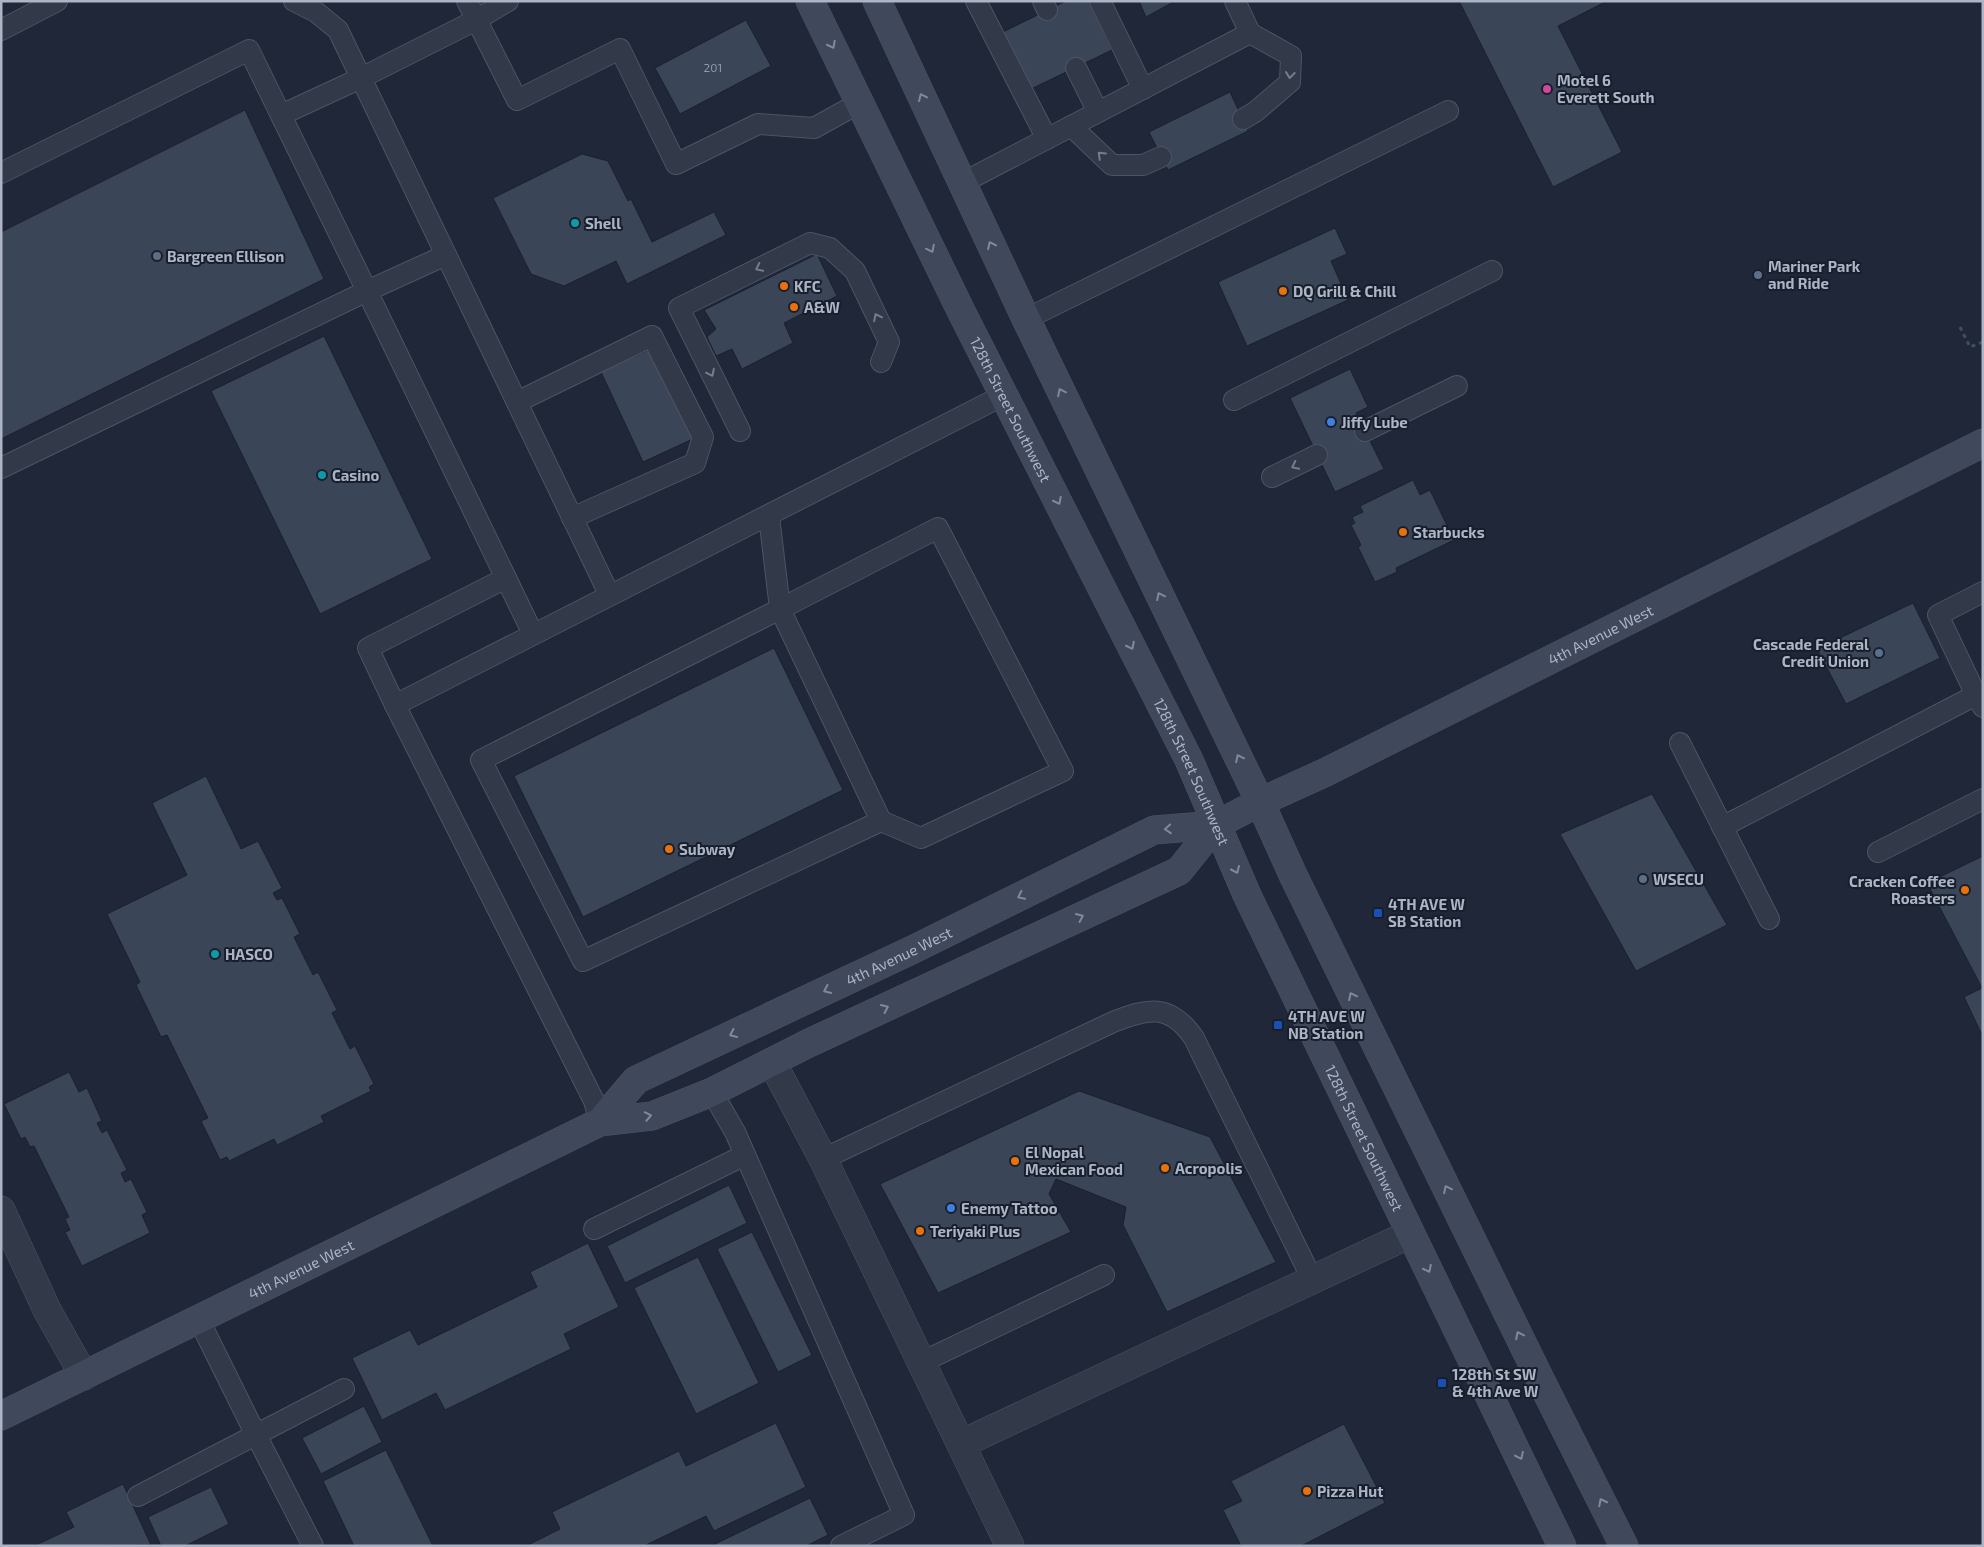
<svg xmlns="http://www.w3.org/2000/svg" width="1984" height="1547" font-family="'Exo 2',sans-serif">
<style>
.building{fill:#3b4558;stroke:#1a212e}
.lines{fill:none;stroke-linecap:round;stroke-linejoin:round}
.lane-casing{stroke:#4d5463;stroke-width:22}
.street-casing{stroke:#4d5463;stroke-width:29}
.secondary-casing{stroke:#4d5463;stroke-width:29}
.path{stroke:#3e5156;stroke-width:3;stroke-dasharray:4 4;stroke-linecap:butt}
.lane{stroke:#323948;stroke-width:20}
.street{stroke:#323948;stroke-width:28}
.secondary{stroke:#40485b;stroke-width:28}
.oneway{stroke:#81899b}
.oneway2{stroke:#767d8d}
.hotel-dot{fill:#d1479c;stroke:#181f2c;stroke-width:2}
.culture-dot{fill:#0f9aa8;stroke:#181f2c;stroke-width:2}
.service-dot{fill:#5c6f8a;stroke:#181f2c;stroke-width:2}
.food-dot{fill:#e8710a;stroke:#181f2c;stroke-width:2}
.shop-dot{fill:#3f7fe0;stroke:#181f2c;stroke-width:2}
.transit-dot{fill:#1a4fb4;stroke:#181f2c;stroke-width:2}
.labels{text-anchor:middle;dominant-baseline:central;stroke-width:4;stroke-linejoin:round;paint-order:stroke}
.number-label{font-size:12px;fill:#9098aa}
.poi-label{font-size:15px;font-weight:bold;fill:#adb4c5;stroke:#181f2c;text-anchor:start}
.street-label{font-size:15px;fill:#adb4c5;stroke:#181f2c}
</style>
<rect width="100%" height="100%" fill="#1f2738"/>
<!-- building -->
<g class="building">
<polygon points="1066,1 1089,1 1112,50 1031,89 1003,32"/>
<polygon points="1139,1 1175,1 1146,17"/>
<polygon points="1459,1 1607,1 1558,26 1622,152 1553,187"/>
<polygon points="746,20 771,66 680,114 655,68"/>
<polygon points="1230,92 1248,131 1168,170 1149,132"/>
<polygon points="245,110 324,279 1,439 1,232"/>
<polygon points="582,154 608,161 628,201 631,199 652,242 714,212 726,235 627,284 616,261 564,286 531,274 493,198"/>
<polygon points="1335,228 1347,254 1331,261 1348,300 1247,346 1218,282"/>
<polygon points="817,254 837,296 784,323 793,343 742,369 732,349 716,356 707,337 716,329 704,310"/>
<polygon points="324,336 432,559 320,614 211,391"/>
<polygon points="655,347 697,437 643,462 601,372"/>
<polygon points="1350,369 1368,407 1356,413 1384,469 1335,492 1290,398"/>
<polygon points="1413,480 1420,495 1430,490 1454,540 1396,568 1397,572 1375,582 1358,547 1361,545 1351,525 1355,523 1352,517 1363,512 1360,506"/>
<polygon points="1913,603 1940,658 1846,704 1817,649"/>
<polygon points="774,648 843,790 583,917 514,776"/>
<polygon points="206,776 241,849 258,841 282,888 273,893 277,900 282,898 300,934 294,937 313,975 318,972 337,1010 332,1013 350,1049 355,1046 374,1084 369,1087 371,1091 321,1116 324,1122 277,1145 274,1139 229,1161 227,1157 220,1160 201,1121 208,1118 167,1035 161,1037 136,985 140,982 107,914 187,875 152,803"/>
<polygon points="1652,794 1727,925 1636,971 1560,834"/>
<polygon points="1983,856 1983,988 1982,988 1927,883"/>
<polygon points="1982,988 1983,988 1983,1037 1964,997"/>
<polygon points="69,1072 79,1092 87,1088 102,1121 97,1123 102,1133 107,1130 127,1170 121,1173 125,1182 131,1179 147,1212 142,1215 150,1233 82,1266 65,1232 70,1230 65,1219 69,1217 34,1146 30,1147 25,1137 21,1139 4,1104"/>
<polygon points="1079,1091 1210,1137 1276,1262 1167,1312 1123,1225 1126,1207 1056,1179 1049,1194 1071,1232 938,1293 880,1184"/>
<polygon points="729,1185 747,1223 625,1283 607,1246"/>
<polygon points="752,1232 812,1355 778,1372 717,1249"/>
<polygon points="588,1243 619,1307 564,1334 571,1349 445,1410 436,1393 382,1420 352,1358 410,1330 418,1345 537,1287 530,1272"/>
<polygon points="698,1257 759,1383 696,1414 634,1288"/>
<polygon points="364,1406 382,1442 321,1474 302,1438"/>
<polygon points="776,1423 806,1487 714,1531 706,1516 644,1546 526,1546 560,1529 552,1512 679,1451 686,1466"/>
<polygon points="1344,1424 1385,1503 1301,1546 1241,1546 1223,1510 1242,1501 1231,1481"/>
<polygon points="386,1450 433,1546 354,1546 323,1481"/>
<polygon points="123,1484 151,1545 34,1546 74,1527 66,1512"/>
<polygon points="211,1487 229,1524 185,1546 161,1546 148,1517"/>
<polygon points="810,1498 828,1535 806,1546 711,1546"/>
</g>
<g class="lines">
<defs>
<g id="lane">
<polyline points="467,1 517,100 620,49 676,164 758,124 814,128 861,102"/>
<polyline points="508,1 476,20 361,78 609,594"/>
<polyline points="976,1 1047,139"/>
<polyline points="1043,1 1047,10"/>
<polyline points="1100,1 1143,89"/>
<polyline points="1,30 57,1"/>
<polyline points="1076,68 1098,112"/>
<polyline points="281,115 361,78 338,30 316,12 294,1"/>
<polyline points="1243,119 1255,112 1290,82 1291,56 1250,33"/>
<polyline points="1071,126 1112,165 1143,165 1161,157"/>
<polyline points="1,173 249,50 367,291 446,255"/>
<polyline points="962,183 1250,33 1235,1"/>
<polyline points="1026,319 1448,111"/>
<polyline points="1234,400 1492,271"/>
<polyline points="517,402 652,336 703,437 695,463 572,518"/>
<polyline points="740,431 679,308 810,243 830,248 855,271 889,342 881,362"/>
<polyline points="1365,431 1457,386"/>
<polyline points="1,468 367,291 533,634"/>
<polyline points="1272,477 1317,455"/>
<polyline points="769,516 780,609 938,528 1063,771 921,838 881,821 780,609 481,760 583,961 881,821"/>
<polyline points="1976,695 1938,615 1983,592"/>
<polyline points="395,705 368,648 506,578"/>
<polyline points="1680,743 1769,919"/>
<polyline points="1722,827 1976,695 1983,707"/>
<polyline points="1878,852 1983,799"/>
<polyline points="712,1092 735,1132 904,1515 841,1546"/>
<polyline points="600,1122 594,1101 395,705 1004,395"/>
<path d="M823 1159 1113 1022C1148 1008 1170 1003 1194 1038L1312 1279"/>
<polyline points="594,1229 745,1155"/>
<polyline points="199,1320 256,1435 313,1546"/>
<polyline points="922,1362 1104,1275"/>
<polyline points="138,1496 344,1389"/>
</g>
<g id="street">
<polyline points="772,1062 823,1159 1010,1546"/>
<polyline points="1,1210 47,1310 84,1376"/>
<polyline points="961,1444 1410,1234"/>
</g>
<g id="secondary">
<path id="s1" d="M810 1 962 313 1189 760 1247 895 1562 1546"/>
<polyline points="877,1 1026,319 1260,802 1293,875 1540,1379 1624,1546"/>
<path id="s2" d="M600 1122 636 1080 914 949 1154 830 1216 825"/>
<path id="s3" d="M1 1416 600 1122 652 1116 712 1092 809 1043 1179 871 1216 825 1260 802 1324 773 1983 443"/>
</g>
</defs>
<!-- lane casing -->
<use href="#lane" class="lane-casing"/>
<!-- street casing -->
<use href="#street" class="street-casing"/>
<!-- secondary casing -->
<use href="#secondary" class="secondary-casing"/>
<!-- path -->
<polyline class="path" points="1960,327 1970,347 1983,342"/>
<!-- lane -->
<use href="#lane" class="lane"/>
<!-- street -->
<use href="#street" class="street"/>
<!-- secondary -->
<use href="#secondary" class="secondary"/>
</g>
<!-- one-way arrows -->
<defs><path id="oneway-chevron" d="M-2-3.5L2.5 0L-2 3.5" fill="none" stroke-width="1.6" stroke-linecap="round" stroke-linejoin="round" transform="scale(1.25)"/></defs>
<g class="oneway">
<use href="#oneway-chevron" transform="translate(832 45) rotate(63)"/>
<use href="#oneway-chevron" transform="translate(922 97) rotate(-115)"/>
<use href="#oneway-chevron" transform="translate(991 245) rotate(-115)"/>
<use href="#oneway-chevron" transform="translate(931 249) rotate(64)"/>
<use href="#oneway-chevron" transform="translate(1061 392) rotate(-116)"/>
<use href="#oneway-chevron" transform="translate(1058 501) rotate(63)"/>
<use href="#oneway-chevron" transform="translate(1160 596) rotate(-116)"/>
<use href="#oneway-chevron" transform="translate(1131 646) rotate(63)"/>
<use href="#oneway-chevron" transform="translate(1239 758) rotate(-116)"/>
<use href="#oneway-chevron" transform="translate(1168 829) rotate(176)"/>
<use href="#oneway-chevron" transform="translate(1236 870) rotate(66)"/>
<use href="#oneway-chevron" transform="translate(1021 896) rotate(154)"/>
<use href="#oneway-chevron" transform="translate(1080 917) rotate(-25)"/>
<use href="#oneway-chevron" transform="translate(827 990) rotate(155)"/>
<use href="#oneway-chevron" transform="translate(1352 996) rotate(-116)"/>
<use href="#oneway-chevron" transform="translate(885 1008) rotate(-25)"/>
<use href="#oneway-chevron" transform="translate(733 1034) rotate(155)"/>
<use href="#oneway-chevron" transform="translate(648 1116) rotate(-11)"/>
<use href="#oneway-chevron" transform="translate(1447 1189) rotate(-116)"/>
<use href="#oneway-chevron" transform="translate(1428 1269) rotate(63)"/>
<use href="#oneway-chevron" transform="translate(1519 1335) rotate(-116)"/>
<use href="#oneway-chevron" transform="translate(1520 1456) rotate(65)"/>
<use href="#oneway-chevron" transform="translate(1602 1502) rotate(-117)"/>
</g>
<g class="oneway2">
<use href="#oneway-chevron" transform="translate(1290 75) rotate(97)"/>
<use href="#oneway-chevron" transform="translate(1101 155) rotate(-136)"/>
<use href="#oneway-chevron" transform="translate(759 268) rotate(154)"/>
<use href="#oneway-chevron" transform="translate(877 317) rotate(-116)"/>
<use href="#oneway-chevron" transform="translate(711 373) rotate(64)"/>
<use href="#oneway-chevron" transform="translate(1295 466) rotate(154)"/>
</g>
<!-- markers -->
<circle class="hotel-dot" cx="1547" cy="89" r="5"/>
<g class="culture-dot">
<circle cx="575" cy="223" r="5"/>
<circle cx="322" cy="475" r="5"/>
<circle cx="215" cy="954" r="5"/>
</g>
<g class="service-dot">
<circle cx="157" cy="256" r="5"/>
<circle cx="1758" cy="275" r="5"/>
<circle cx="1879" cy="653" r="5"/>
<circle cx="1643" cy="879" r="5"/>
</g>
<g class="food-dot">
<circle cx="784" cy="286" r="5"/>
<circle cx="1283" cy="291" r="5"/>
<circle cx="794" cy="307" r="5"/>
<circle cx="1403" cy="532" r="5"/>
<circle cx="669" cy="849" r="5"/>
<circle cx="1965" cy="890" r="5"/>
<circle cx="1015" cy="1161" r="5"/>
<circle cx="1165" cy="1168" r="5"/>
<circle cx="920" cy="1231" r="5"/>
<circle cx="1307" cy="1491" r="5"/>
</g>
<g class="shop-dot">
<circle cx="1331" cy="422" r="5"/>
<circle cx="951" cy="1208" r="5"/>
</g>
<g class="transit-dot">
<rect x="1373" y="908" width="10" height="10" rx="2.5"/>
<rect x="1273" y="1020" width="10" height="10" rx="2.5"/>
<rect x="1437" y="1378" width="10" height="10" rx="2.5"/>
</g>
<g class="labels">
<!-- number labels -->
<g class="number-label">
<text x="713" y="67">201</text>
</g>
<!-- poi labels -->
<g class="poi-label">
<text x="1557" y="80">Motel 6<tspan x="1557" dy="17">Everett South</tspan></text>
<text x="585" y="223">Shell</text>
<text x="167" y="256">Bargreen Ellison</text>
<text x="1768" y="266">Mariner Park<tspan x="1768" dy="17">and Ride</tspan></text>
<text x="794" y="286">KFC</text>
<text x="1293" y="291">DQ Grill &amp; Chill</text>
<text x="804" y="307">A&amp;W</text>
<text x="1341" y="422">Jiffy Lube</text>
<text x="332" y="475">Casino</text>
<text x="1413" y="532">Starbucks</text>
<text x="1869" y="644" text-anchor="end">Cascade Federal<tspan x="1869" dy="17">Credit Union</tspan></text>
<text x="679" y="849">Subway</text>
<text x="1653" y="879">WSECU</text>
<text x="1955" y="881" text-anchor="end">Cracken Coffee<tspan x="1955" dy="17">Roasters</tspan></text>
<text x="1388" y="904">4TH AVE W<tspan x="1388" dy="17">SB Station</tspan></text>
<text x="225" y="954">HASCO</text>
<text x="1288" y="1016">4TH AVE W<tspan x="1288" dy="17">NB Station</tspan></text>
<text x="1025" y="1152">El Nopal<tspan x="1025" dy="17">Mexican Food</tspan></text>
<text x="1175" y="1168">Acropolis</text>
<text x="961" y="1208">Enemy Tattoo</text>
<text x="930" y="1231">Teriyaki Plus</text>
<text x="1452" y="1374">128th St SW<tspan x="1452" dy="17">&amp; 4th Ave W</tspan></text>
<text x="1317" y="1491">Pizza Hut</text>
</g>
<!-- street labels -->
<g class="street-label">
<text stroke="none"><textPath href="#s1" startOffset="455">128th Street Southwest</textPath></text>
<text stroke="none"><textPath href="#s3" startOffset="1789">4th Avenue West</textPath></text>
<text stroke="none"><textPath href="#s1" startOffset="860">128th Street Southwest</textPath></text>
<text stroke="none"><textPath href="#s2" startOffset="346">4th Avenue West</textPath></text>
<text stroke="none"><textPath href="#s1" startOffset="1265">128th Street Southwest</textPath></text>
<text stroke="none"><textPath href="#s3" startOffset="334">4th Avenue West</textPath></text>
</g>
</g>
<!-- border -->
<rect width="1984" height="1547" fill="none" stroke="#adb4c5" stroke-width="5"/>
</svg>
